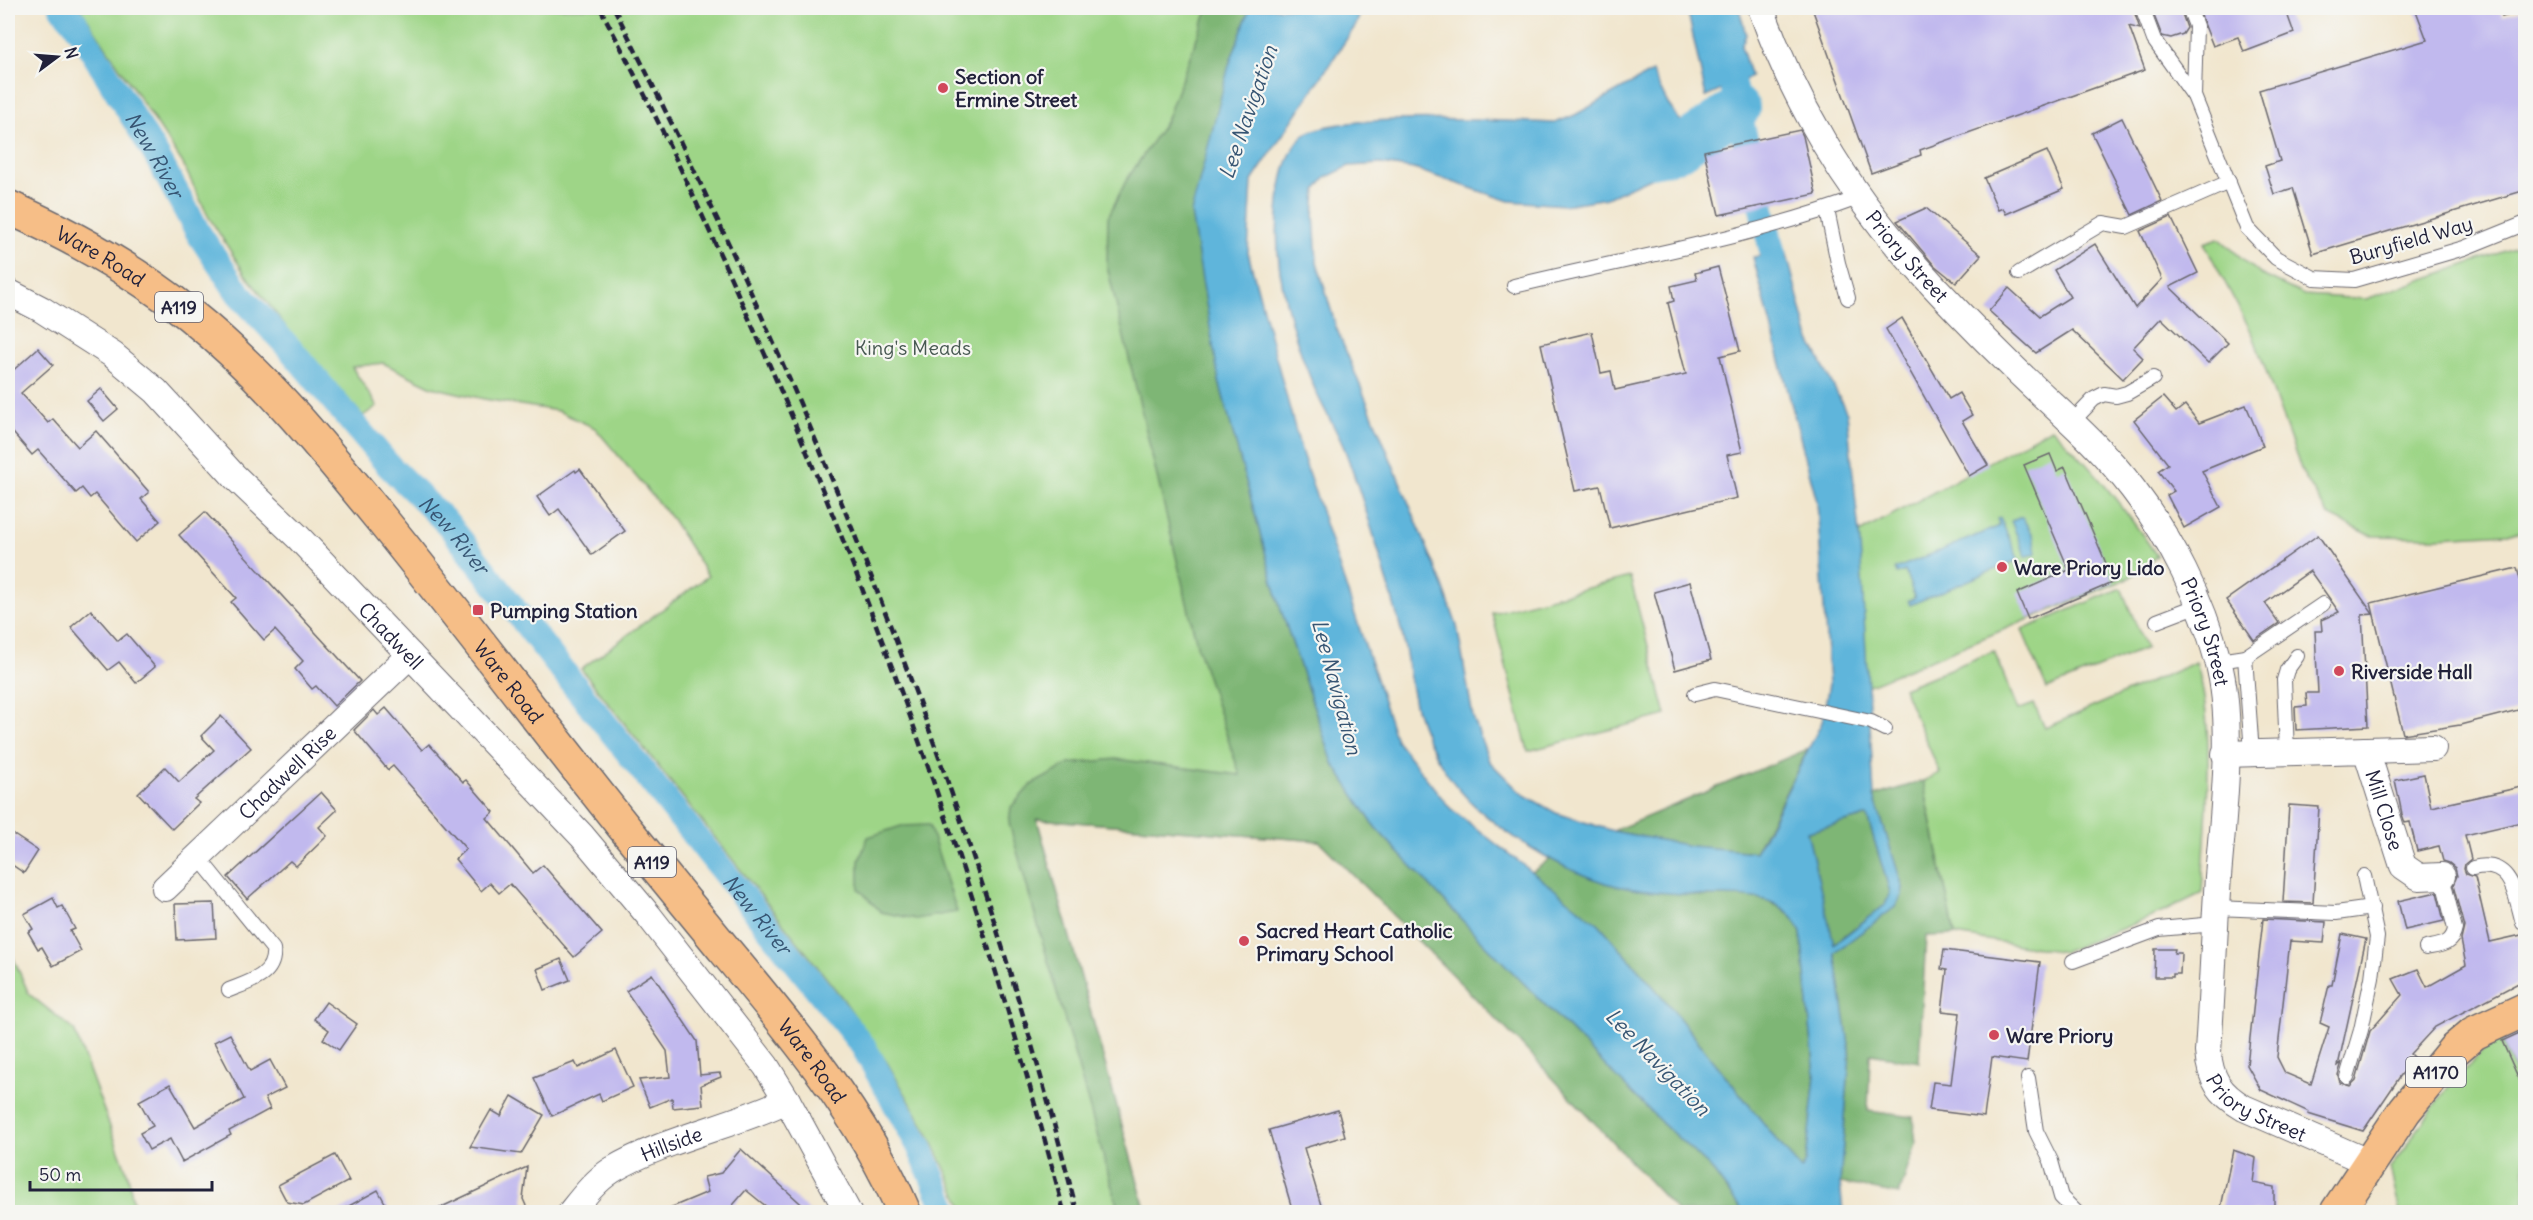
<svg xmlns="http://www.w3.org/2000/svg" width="2533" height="1220" font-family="Delius,sans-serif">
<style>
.green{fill:#9ed587;stroke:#607c61;stroke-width:1.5}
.forest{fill:#7eb674;stroke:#506c58;stroke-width:1.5}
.water{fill:#5eb5db;stroke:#406c8b;stroke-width:1.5;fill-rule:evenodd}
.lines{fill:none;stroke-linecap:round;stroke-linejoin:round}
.canal{stroke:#5eb5db;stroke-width:26}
.river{stroke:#5eb5db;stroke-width:44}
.building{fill:#c1b9ee}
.lane-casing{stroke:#6a676e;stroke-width:16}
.street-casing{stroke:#6a676e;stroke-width:28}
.primary-casing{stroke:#6a676e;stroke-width:36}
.lane{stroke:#fff;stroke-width:14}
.street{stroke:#fff;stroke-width:26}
.primary{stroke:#f6be87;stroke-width:33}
.rail{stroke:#22223b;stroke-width:4.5;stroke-dasharray:9 4.5;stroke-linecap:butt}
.poi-dot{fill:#d1495b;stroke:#f6f6f2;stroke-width:2}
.labels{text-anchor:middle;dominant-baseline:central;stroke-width:4.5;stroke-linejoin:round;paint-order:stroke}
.shield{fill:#f6f6f2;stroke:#626272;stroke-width:1.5}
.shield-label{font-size:18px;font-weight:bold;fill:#22223b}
.poi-label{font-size:20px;font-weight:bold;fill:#22223b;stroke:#f6f6f2;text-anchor:start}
.street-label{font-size:20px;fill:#22223b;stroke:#f6f6f2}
.park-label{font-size:20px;fill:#475852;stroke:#f6f6f2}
.water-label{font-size:21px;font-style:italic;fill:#375573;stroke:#f6f6f2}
</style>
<rect width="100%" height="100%" fill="#f6f6f2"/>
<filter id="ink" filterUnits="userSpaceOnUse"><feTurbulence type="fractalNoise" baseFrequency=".0167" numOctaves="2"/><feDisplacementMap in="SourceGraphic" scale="12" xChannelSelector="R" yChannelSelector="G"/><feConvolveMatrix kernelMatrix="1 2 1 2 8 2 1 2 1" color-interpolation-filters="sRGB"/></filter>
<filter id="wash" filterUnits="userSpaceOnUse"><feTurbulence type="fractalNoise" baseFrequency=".008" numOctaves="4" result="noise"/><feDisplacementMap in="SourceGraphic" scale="24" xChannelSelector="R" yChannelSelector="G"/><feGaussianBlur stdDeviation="1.35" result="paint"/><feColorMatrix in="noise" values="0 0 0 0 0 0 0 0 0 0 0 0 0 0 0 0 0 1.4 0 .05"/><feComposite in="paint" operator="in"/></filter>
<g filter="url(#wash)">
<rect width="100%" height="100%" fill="#f1e6ce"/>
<!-- green -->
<g class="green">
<polygon points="80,8 1250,8 1229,65 1191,213 1319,841 1037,819 1146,1212 965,1212 929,1135 888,1064 843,999 581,669 708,576 672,519 595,428 558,411 484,399 432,387 383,363 352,367 377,406 363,416 291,333 245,274 208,216 182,162"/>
<polygon points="2219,238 2260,274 2304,295 2366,299 2525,244 2525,532 2439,537 2372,536 2328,515 2302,472 2253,335 2204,243"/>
<path d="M2051 428C2092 466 2126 510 2157 556L2129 578 1867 686 1859 533Z"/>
<polygon points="1630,577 1666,715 1528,751 1492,613"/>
<polygon points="2121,588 2146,648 2047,689 2022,630"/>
<path d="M1994 651 2018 710 2034 704 2045 728 2196 662C2217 727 2205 825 2202 893L2161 913 2064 952 1955 935 1923 781 1940 773 1903 688Z"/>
<polygon points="8,946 29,994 74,1030 128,1175 135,1212 8,1212"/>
<polygon points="2499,1035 2525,1095 2525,1212 2400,1212 2390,1168 2449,1086"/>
</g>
<!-- forest -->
<g class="forest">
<polygon points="1208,8 1250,8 1229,65 1219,381 1280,607 1333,763 1375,827 1477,936 1664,1125 1710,1167 1743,1212 1678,1212 1518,1041 1319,841 1037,819 1146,1212 1119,1212 1009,823 1011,807 1031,785 1069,764 1116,759 1240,775 1198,649 1107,266 1108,217 1126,181 1166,121"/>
<polygon points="1808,749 1755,852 1691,846 1613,831"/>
<polygon points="1923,781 1955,935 1926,936 1919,1062 1870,1054 1868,1111 1913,1117 1916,1144 1899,1194 1840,1183 1850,1052 1835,952 1895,907 1903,888 1874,796"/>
<polygon points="1867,816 1890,892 1885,905 1833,944 1807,832"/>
<polygon points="929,825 957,912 916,919 881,912 859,889 859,861 868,837 901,826"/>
<polygon points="1551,858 1591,878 1701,896 1743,895 1765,900 1782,908 1796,921 1801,933 1815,1075 1806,1162 1801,1170 1664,999 1599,924 1531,873"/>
</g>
<!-- water -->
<g class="water">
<path d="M1250 8H1362L1356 25 1252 181 1248 253 1300 447 1396 740 1450 808 1599 924 1664 999 1801 1170 1806 1162 1815 1075 1801 933C1784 887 1735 899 1696 895 1661 893 1624 891 1591 878 1551 863 1496 829 1467 798 1445 776 1426 742 1417 712 1409 684 1408 654 1400 626 1384 568 1367 510 1346 453 1338 430 1323 410 1314 387 1299 351 1286 310 1280 271 1275 236 1275 162 1303 136 1329 111 1512 121 1555 123L1575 115 1652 72 1668 104 1679 119 1689 127 1701 126 1705 138 1685 158 1658 174 1607 198 1564 205 1509 201 1414 169 1381 164 1349 166 1325 178 1316 190 1314 215 1317 262 1336 327 1443 586 1457 626 1473 717 1489 761 1521 793 1556 813 1613 831 1691 846 1755 852 1763 839 1822 722 1829 684 1817 502 1753 257 1786 251 1808 336 1847 413 1860 544 1874 796 1903 888 1902 895 1895 907 1835 952 1850 1052 1840 1183 1843 1212H1743L1710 1167 1664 1125 1477 936 1375 827 1333 763 1280 607 1219 381 1191 213 1229 65ZM1867 816 1890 892 1885 905 1834 944 1807 832Z"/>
<polygon points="1687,8 1739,8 1746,35 1741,46 1751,77 1706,97"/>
<polygon points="2022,517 2033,535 2036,553 2026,557 2011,521"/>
<polygon points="2000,518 2021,565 2020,568 2018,569 2015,561 1910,605 1908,601 1915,598 1905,571 1897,574 1895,569 2000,526 1997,519"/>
</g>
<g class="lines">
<!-- canal -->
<g class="canal">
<path id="s1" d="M62 8 74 21 156 155 199 234 239 294 291 350 389 466 448 524 554 660 863 1046 919 1146 947 1212"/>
<polyline points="1717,8 1738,109 1781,288"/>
</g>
<!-- river -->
<polyline class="river" points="1651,156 1675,151 1738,109"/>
</g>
<g id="blocks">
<!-- building -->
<g class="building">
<polygon points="1812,8 2133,8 2140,29 2129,26 2145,70 1920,150 1921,155 1871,173"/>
<polygon points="2151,8 2180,8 2187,28 2183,34 2171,38 2162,36"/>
<polygon points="2198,8 2285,8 2294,33 2244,52 2238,37 2213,46"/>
<polygon points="2415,8 2500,8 2502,17 2526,10 2526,190 2313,254 2293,188 2274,194 2265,166 2280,161 2259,90 2427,40"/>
<polygon points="2122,118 2162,201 2132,215 2092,133"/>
<polygon points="1800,130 1803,136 1816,194 1719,215 1704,151"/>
<polygon points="2047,151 2064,189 2006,214 2003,208 1998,210 1984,178"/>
<polygon points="1926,208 1981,255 1956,283 1934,265 1897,221"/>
<polygon points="2171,217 2198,273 2170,287 2228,343 2208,363 2161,318 2133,348 2143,358 2123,379 2072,330 2036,353 1989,311 2009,288 2040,316 2070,297 2054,270 2095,244 2135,308 2162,279 2140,231"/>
<polygon points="1718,267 1740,351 1720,356 1742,452 1727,455 1737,498 1610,528 1600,486 1575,491 1541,344 1592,332 1601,373 1611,371 1615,390 1686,374 1668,303 1674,301 1671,286 1697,280 1695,273"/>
<polygon points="1902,318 1949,399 1959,393 1972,415 1962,421 1988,465 1969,476 1886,329"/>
<polygon points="38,348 53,365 21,393 48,423 53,419 78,447 96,431 149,492 141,499 160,521 136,542 95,494 90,498 82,488 76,493 38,450 32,455 8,427 8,375"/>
<polygon points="101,389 118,409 104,421 87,401"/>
<polygon points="2163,397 2176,412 2185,405 2199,423 2246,405 2263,446 2202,471 2221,507 2184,528 2167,495 2174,491 2158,471 2168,464 2134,420"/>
<polygon points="2050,454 2057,471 2065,467 2114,582 2028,619 2017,593 2069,570 2024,465"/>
<polygon points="580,469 625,531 592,555 559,509 550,516 537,497 575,470 576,472"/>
<polygon points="205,512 360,681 334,706 316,686 312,689 295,669 303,661 275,630 264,640 231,602 236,598 179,535"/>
<polygon points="2318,535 2373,614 2362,615 2368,726 2296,730 2295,707 2307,706 2306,693 2318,693 2315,631 2322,631 2321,620 2339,612 2310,571 2265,603 2279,623 2254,640 2226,600"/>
<polygon points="2517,568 2526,602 2526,708 2460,725 2403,734 2371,603"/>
<polygon points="1690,582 1711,660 1675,670 1654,592"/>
<polygon points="91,610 118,641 127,634 155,667 136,683 119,662 108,670 71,627"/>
<polygon points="386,708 422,750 429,744 463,782 466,780 494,812 487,818 533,873 543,865 602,933 574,957 510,884 499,893 490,883 481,891 455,859 466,849 393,766 388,770 354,730 374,710 378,715"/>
<polygon points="221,716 251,748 194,799 199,803 172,829 138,793 165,767 179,782 214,750 201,736"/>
<polygon points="2424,774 2431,807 2526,786 2526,821 2465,835 2471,859 2465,864 2464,869 2466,874 2475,877 2490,942 2526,934 2526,979 2435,1027 2410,1054 2415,1059 2401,1075 2363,1131 2308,1114 2309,1112 2261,1090 2247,1065 2263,919 2326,922 2324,943 2290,941 2277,1057 2285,1073 2311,1084 2329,1027 2320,1023 2329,985 2332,985 2342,934 2366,939 2338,1066 2342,1062 2338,1075 2340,1083 2350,1086 2356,1080 2370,1031 2402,995 2393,979 2418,969 2427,987 2466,965 2461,940 2464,927 2453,885 2457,876 2455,868 2449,863 2443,861 2439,846 2417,851 2410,822 2405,823 2402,814 2395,780"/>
<polygon points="321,792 337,810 319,827 327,836 296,866 290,861 247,899 228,877"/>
<polygon points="2289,805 2319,807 2313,903 2283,902"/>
<polygon points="8,831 38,851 24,873 8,862"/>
<polygon points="2437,892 2444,921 2405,930 2398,901"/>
<polygon points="53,898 58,908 62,906 75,929 70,931 81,951 53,966 42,947 38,949 28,932 33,929 24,914"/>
<polygon points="214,903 216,938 177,940 175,904"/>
<polygon points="2155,949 2175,949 2174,953 2181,953 2180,974 2173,974 2173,977 2154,977"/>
<polygon points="1944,950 2040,962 2027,1062 1992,1057 1984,1117 1929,1110 1933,1082 1951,1084 1960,1013 1942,1011 1947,970 1941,969"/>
<polygon points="561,959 570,980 545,990 537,969"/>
<polygon points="652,974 697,1041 700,1075 720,1073 721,1077 701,1085 703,1105 673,1108 672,1098 650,1107 639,1080 670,1077 667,1051 626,991"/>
<polygon points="326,1002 357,1024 339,1050 323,1039 329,1030 314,1019"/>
<polygon points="2526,1030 2526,1095 2502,1041"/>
<polygon points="230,1034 250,1071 270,1060 285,1088 265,1098 270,1109 229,1131 231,1135 182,1162 170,1139 149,1150 140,1133 153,1126 139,1101 170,1084 195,1127 244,1099 214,1042"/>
<polygon points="616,1050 633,1087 602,1101 599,1094 552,1116 534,1078 575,1062 578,1068"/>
<polygon points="512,1096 544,1115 521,1154 470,1147 491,1110 501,1116"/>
<polygon points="1338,1110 1345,1136 1304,1148 1323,1212 1293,1212 1269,1130"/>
<polygon points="741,1149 810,1212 773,1212 746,1190 727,1212 660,1212 708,1192 704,1177 721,1173"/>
<polygon points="2233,1150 2256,1158 2253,1183 2274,1187 2274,1212 2220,1212"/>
<polygon points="335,1155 349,1181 304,1205 287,1202 278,1185"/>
<polygon points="527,1167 523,1199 527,1208 517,1212 431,1212"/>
<polygon points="378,1190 390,1212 338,1212"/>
</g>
</g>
</g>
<g filter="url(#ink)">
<use href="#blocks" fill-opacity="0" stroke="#6a676e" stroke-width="1.5"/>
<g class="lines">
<defs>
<g id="lane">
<polyline points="2142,8 2154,40 2194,96 2247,228 2276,258 2314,278 2354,280 2464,248 2526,223"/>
<polyline points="2189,8 2196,26 2194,96"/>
<polyline points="1827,210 1838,263 1848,298"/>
<polyline points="2019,273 2103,223 2126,227 2229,182"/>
<path d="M1514 286C1629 258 1747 239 1858 198"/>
<polyline points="2072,422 2094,399 2104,394 2116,396 2127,393 2153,378"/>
<polyline points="2157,621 2199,605"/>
<polyline points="2245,657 2252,753"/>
<polyline points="2219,661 2245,657 2323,604"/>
<polyline points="1695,694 1715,689 1871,722 1885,729"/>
<polyline points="2287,752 2284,680 2287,670 2297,656"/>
<path d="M199 858 273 949C276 976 249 982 229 990"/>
<path d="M2473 868C2512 858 2515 895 2523 923"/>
<polyline points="2216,908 2336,913 2372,908"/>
<path d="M2426 948C2440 945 2452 945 2455 929L2442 876 2446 875"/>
<polyline points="2073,961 2159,929 2215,924"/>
<polyline points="2347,1077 2361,1030 2372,978 2377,937 2364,876"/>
<polyline points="2028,1078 2036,1131 2051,1161 2061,1197 2076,1212"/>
</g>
<g id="street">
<path id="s2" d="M1761 8C1793 99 1845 188 1910 260 1943 297 1979 334 2015 369 2055 408 2099 444 2133 489 2171 539 2202 600 2218 661 2235 722 2223 814 2218 877 2214 935 2212 993 2208 1052 2210 1079 2220 1094 2244 1108L2370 1163"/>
<path id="s3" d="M8 292 41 309 113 355 156 391 234 476 298 537 582 836 649 916 766 1066 787 1100 848 1212"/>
<polyline points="2366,750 2433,748"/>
<path id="s4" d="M2225 754 2366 750 2403 866 2419 877 2442 876"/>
<path id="s5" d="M165 888 410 655"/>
<path id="s6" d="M571 1212C583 1197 595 1181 612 1170 666 1138 731 1127 787 1100"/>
</g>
<g id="primary">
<path id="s7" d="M8 207C73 236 134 270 190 315 265 375 325 450 386 525 466 624 543 726 623 826 656 866 689 907 723 948 790 1028 863 1115 904 1212"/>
<polyline points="2337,1212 2405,1110 2454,1050 2474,1033 2526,1009"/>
</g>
</defs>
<!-- lane casing -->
<use href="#lane" class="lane-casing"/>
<!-- street casing -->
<use href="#street" class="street-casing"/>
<!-- primary casing -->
<use href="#primary" class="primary-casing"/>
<!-- lane -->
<use href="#lane" class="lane"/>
<!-- street -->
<use href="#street" class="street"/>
<!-- primary -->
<use href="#primary" class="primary"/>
<!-- rail -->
<g class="rail">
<path d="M600 8C653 107 700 209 746 312 877 603 984 904 1064 1212"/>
<path d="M614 8C809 391 972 794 1077 1212"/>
</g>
</g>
</g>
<!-- markers -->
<g class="poi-dot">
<circle cx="943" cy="88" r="6"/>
<circle cx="2002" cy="567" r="6"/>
<rect x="472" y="604" width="12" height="12" rx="3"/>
<circle cx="2339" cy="671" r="6"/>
<circle cx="1244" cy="941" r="6"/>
<circle cx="1994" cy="1035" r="6"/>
</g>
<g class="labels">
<!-- shield labels -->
<g class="shield">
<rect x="155" y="292" width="48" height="30" rx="4.5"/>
<rect x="628" y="847" width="48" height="30" rx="4.5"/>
<rect x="2406" y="1057" width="60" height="30" rx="4.5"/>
</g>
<g class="shield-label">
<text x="179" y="307">A119</text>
<text x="652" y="862">A119</text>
<text x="2436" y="1072">A1170</text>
</g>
<!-- poi labels -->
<g class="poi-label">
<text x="955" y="76">Section of<tspan x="955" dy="23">Ermine Street</tspan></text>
<text x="2014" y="567">Ware Priory Lido</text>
<text x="490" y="610">Pumping Station</text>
<text x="2351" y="671">Riverside Hall</text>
<text x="1256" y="930">Sacred Heart Catholic<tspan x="1256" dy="23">Primary School</tspan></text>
<text x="2006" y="1035">Ware Priory</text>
</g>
<!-- street labels -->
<g class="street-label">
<text transform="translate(2411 240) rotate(-16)">Buryfield Way</text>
<text stroke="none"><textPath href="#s2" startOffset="290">Priory Street</textPath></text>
<text stroke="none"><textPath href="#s7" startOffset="105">Ware Road</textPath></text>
<text stroke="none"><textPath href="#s2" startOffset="776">Priory Street</textPath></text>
<text stroke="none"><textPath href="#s3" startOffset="518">Chadwell</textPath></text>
<text stroke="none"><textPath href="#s7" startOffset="699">Ware Road</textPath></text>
<text stroke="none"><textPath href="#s5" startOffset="168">Chadwell Rise</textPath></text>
<text stroke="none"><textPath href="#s4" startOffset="204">Mill Close</textPath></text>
<text stroke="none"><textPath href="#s7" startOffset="1185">Ware Road</textPath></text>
<text stroke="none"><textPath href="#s2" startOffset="1280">Priory Street</textPath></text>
<text stroke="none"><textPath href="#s6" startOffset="124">Hillside</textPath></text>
</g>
<!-- park labels -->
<g class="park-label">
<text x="913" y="347">King's Meads</text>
</g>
<!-- water labels -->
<g class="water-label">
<text transform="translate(1248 112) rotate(-71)">Lee Navigation</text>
<text stroke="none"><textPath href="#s1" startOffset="174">New River</textPath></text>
<text stroke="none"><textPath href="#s1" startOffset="660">New River</textPath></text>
<text transform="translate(1337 687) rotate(75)">Lee Navigation</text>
<text stroke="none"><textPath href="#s1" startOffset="1146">New River</textPath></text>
<text transform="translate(1658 1062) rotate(46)">Lee Navigation</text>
</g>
</g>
<!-- margin -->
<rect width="2533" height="1220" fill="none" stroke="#f6f6f2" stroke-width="30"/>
<!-- north arrow -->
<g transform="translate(57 57) rotate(74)" stroke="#f6f6f2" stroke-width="4.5" paint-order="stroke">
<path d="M0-4.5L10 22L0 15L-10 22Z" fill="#22223b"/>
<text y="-9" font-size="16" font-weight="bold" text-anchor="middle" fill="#22223b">N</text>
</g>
<!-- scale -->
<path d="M30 1181v9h182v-9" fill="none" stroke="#22223b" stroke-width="3"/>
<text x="39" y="1181" font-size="18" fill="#22223b" stroke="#f6f6f2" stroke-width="4.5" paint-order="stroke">50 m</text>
</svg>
